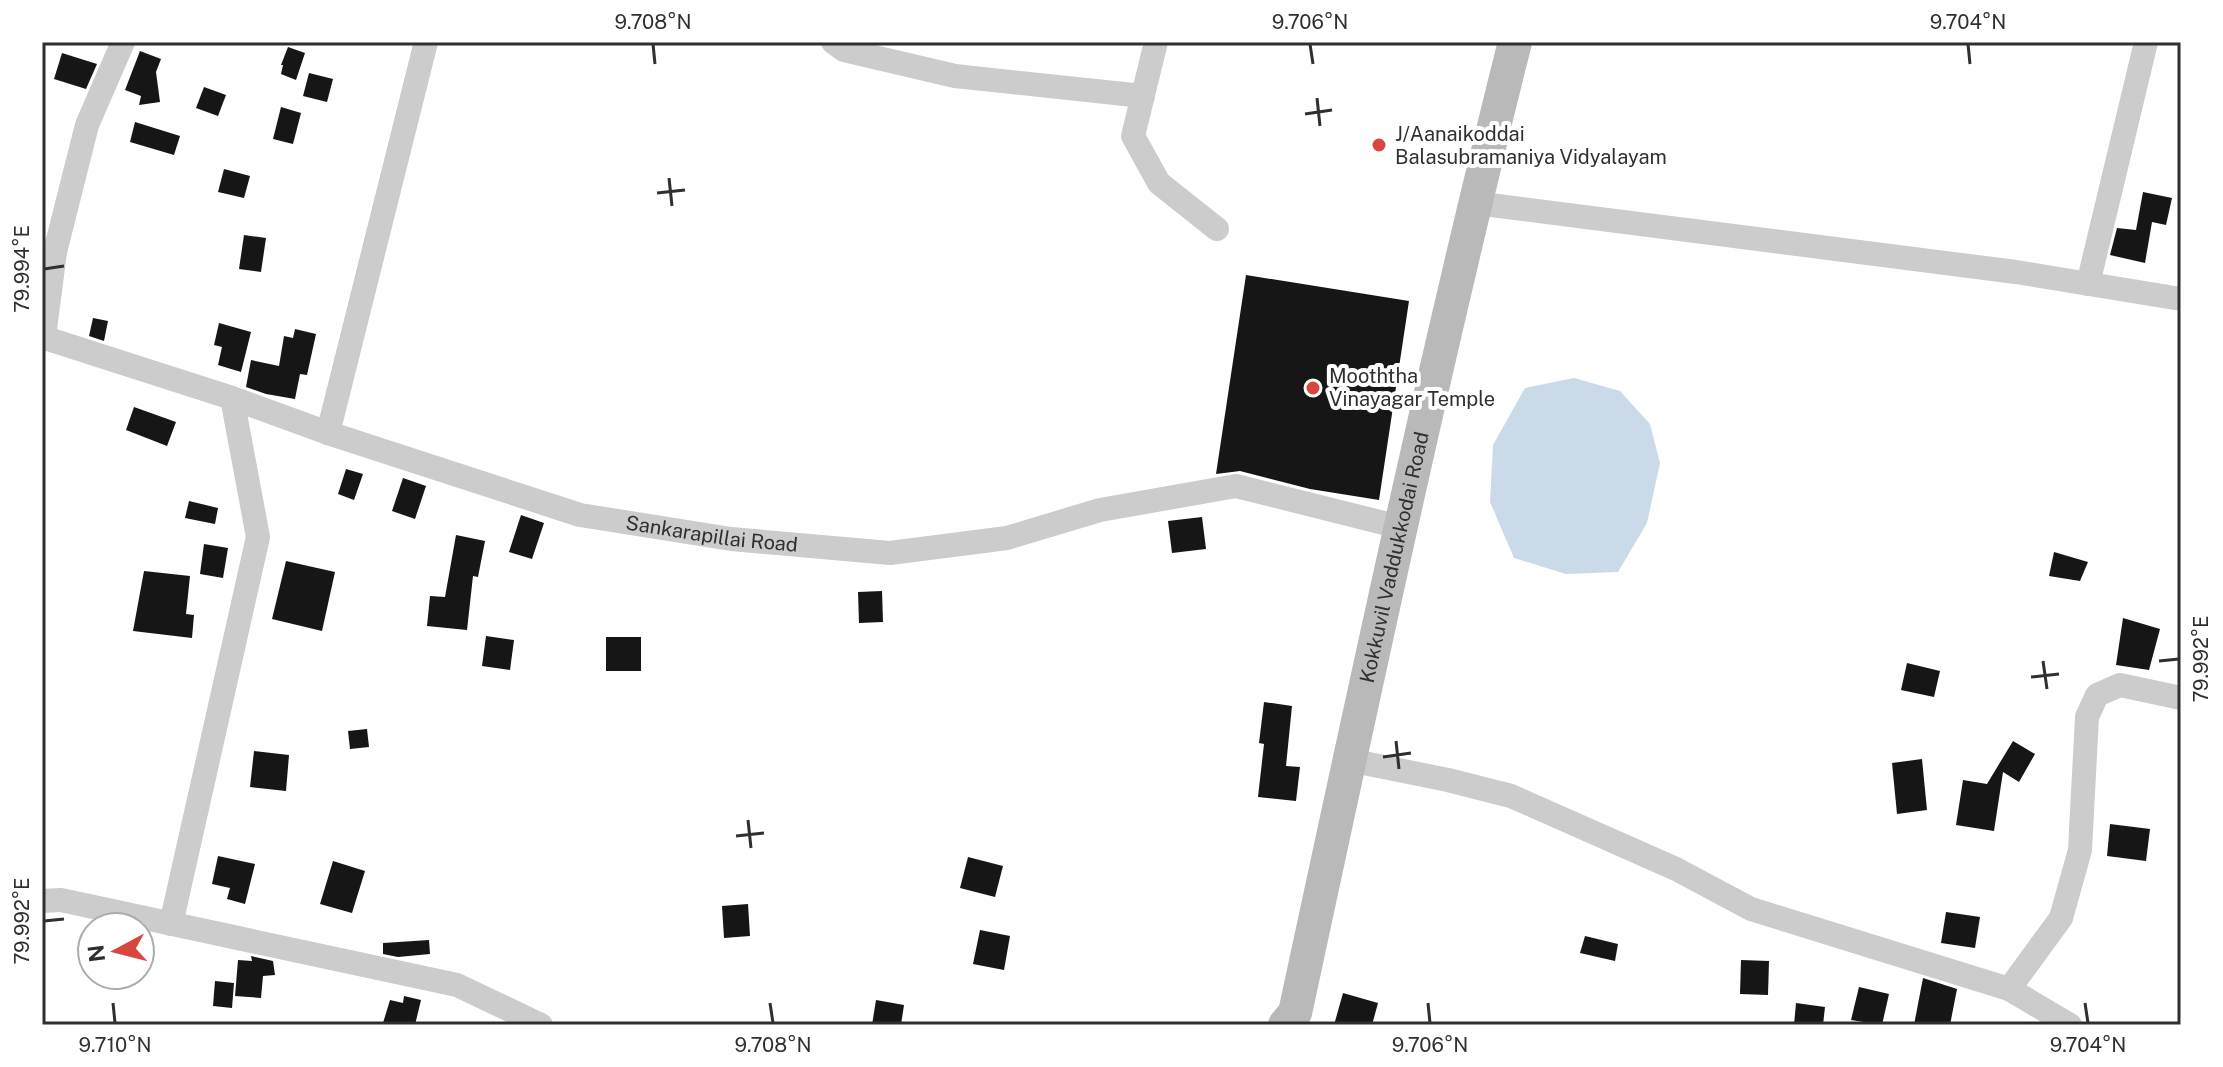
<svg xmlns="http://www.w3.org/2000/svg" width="2223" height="1067" font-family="'Public Sans',sans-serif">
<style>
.water{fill:#cbdae9}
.building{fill:#161616}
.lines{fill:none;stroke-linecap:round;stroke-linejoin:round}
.street{stroke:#ccc;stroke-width:24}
.secondary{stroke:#b9b9b9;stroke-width:34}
.ticks{fill:none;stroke:#2f2f2f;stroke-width:3}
.poi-dot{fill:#d7473f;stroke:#fff;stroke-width:3}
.labels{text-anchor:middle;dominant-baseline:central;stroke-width:8;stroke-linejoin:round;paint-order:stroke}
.poi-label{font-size:20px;fill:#2f2f2f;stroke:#fff;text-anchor:start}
.street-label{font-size:20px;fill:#2f2f2f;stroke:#fff}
.neatline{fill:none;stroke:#2f2f2f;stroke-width:3}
.ticks-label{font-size:20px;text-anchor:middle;fill:#2f2f2f}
</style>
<rect width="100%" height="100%" fill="#fff"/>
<!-- water -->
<polygon class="water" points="1574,378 1620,391 1650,424 1660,463 1647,523 1618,572 1566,574 1514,558 1490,502 1493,445 1525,388"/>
<!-- building -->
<g class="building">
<polygon points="288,47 305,53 296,80 281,74 283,65 281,65"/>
<polygon points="140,51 161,59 156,72 160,102 139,105 141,96 125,90"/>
<polygon points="62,53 97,64 86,89 54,79"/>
<polygon points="309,73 333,79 327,102 303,96"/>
<polygon points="204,87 226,95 218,116 196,108"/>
<polygon points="281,107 301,113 293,144 273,139"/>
<polygon points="135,122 180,136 174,155 130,142"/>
<polygon points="224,169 250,176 244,198 218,192"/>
<polygon points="2143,192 2172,198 2166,225 2152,222 2145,263 2110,255 2117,228 2136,230"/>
<polygon points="244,235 266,238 261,272 239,269"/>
<polygon points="1246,275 1409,301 1379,500 1310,489 1240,471 1216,474"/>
<polygon points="93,318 108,321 104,341 89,336"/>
<polygon points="219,323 251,332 241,372 218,365 222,347 214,345"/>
<polygon points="295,329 316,334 307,375 300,374 295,399 266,394 246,387 251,360 279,366 284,336 293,338"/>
<polygon points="134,407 176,422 167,446 126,430"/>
<polygon points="346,469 363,474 354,500 338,494"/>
<polygon points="403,478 426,486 415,519 392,511"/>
<polygon points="189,501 218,508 215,524 185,518"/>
<polygon points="521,515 544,523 532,559 509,552"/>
<polygon points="1202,517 1206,549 1172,553 1168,521"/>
<polygon points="456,535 485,541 478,577 473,576 467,630 427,626 430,596 445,597"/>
<polygon points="204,544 228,548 223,578 200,574"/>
<polygon points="2054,552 2088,562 2080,581 2049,576"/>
<polygon points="286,561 335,572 322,631 272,619"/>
<polygon points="144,571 190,576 186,614 194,615 192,638 133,631"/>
<polygon points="882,591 883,622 859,623 858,592"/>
<polygon points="2123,618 2160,629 2149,670 2116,665"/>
<polygon points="486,636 514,640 510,670 482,666"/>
<rect x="606" y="637" width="35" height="34"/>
<polygon points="1907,663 1940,671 1934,697 1901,690"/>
<polygon points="1264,702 1292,706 1286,766 1300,767 1296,801 1258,797 1264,744 1259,743"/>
<polygon points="367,729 369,747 350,749 348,731"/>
<polygon points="2013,741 2035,754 2019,782 2003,772 1994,831 1956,825 1963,780 1987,784"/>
<polygon points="254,751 289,755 286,791 250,787"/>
<polygon points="1922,759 1927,810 1897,814 1892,763"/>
<polygon points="2110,824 2150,829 2146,861 2107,856"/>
<polygon points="218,856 255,864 245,904 227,899 230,888 212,884"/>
<polygon points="968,857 1003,866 995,897 960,888"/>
<polygon points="333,861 365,871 352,913 320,904"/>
<polygon points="748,904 750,936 724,938 722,906"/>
<polygon points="1946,912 1980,917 1975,948 1941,943"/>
<polygon points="980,930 1010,936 1004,970 973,964"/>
<polygon points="1585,936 1618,944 1615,961 1580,953"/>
<polygon points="429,940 430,954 398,957 383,954 383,943"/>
<polygon points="251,956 273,961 275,975 263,976 261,998 235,996 238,960 252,961"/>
<polygon points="1741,960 1769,961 1768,995 1740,994"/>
<polygon points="1923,978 1957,989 1950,1025 1914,1025"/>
<polygon points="215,981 234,983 232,1008 213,1006"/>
<polygon points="1859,987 1889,994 1882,1025 1851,1020"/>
<polygon points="1343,993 1378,1003 1372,1025 1334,1025"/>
<polygon points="404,996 421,1000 415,1025 383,1023 390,1000 403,1003"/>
<polygon points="876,1000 904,1005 901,1025 872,1025"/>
<polygon points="1796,1003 1825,1007 1823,1025 1794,1025"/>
</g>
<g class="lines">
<!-- street -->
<g class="street">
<polyline points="833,42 844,50 955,76 1143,96"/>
<polyline points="1156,42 1133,136 1159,183 1217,229"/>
<polyline points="1475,203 2016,272 2181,299"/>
<polyline points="2088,284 2146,42"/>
<path id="s1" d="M42 337 232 398 328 433 580 515 731 539 890 553 1007 538 1100 510 1236 486 1400 527"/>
<polyline points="44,337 55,252 87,125 123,42"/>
<polyline points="328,433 426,42"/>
<polyline points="1349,760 1448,780 1511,796 1676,869 1751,909 2009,989 2070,1025"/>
<polyline points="42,901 61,900 457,985 541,1025"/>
<polyline points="171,924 258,537 232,398"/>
<polyline points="2009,989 2061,918 2080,850 2087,717 2097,695 2120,685 2181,698"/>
</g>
<!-- secondary -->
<path class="secondary" id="s2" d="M1285 1025 1295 1013C1365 688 1434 364 1515 42"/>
</g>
<!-- ticks -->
<path class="ticks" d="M653 44 655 64M1310 44 1313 64M1968 44 1970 64M1317 98 1320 126M1305 114 1332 110M669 178 672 206M657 193 685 190M44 269 64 266M2043 661 2047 689M2159 661 2179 659M2031 677 2059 674M1396 741 1399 769M1383 757 1411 753M748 820 751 848M736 836 764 833M44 921 64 919M113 1003 115 1023M770 1003 773 1023M1428 1003 1430 1023M2085 1003 2088 1023"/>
<!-- markers -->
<g class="poi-dot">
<circle cx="1379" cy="145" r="8"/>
<circle cx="1313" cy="388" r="8"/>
</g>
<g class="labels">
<!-- poi labels -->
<g class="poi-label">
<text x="1395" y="134">J/Aanaikoddai<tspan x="1395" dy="23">Balasubramaniya Vidyalayam</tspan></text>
<text x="1329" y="376">Mooththa<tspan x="1329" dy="23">Vinayagar Temple</tspan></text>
</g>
<!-- street labels -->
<g class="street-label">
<text stroke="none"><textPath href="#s1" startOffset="700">Sankarapillai Road</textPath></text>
<text stroke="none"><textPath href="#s2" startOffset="482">Kokkuvil Vaddukkodai Road</textPath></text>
</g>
</g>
<!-- border -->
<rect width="2223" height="1067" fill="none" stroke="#ffffff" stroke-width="88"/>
<!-- north arrow -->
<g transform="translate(116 951) rotate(263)"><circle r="38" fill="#ffffff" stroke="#acacac" stroke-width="2"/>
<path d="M0-6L14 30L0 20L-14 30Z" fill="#d7473f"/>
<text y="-12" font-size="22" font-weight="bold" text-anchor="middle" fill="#2f2f2f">N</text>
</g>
<rect x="44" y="44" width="2135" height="979" class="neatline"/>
<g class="ticks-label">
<text x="653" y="29">9.708°N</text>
<text x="1310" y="29">9.706°N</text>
<text x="1968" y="29">9.704°N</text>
<text transform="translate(22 269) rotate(-90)" y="7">79.994°E</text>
<text transform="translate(2201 659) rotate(-90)" y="7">79.992°E</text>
<text transform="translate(22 921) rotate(-90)" y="7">79.992°E</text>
<text x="115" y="1052">9.710°N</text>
<text x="773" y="1052">9.708°N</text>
<text x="1430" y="1052">9.706°N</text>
<text x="2088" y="1052">9.704°N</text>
</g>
</svg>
